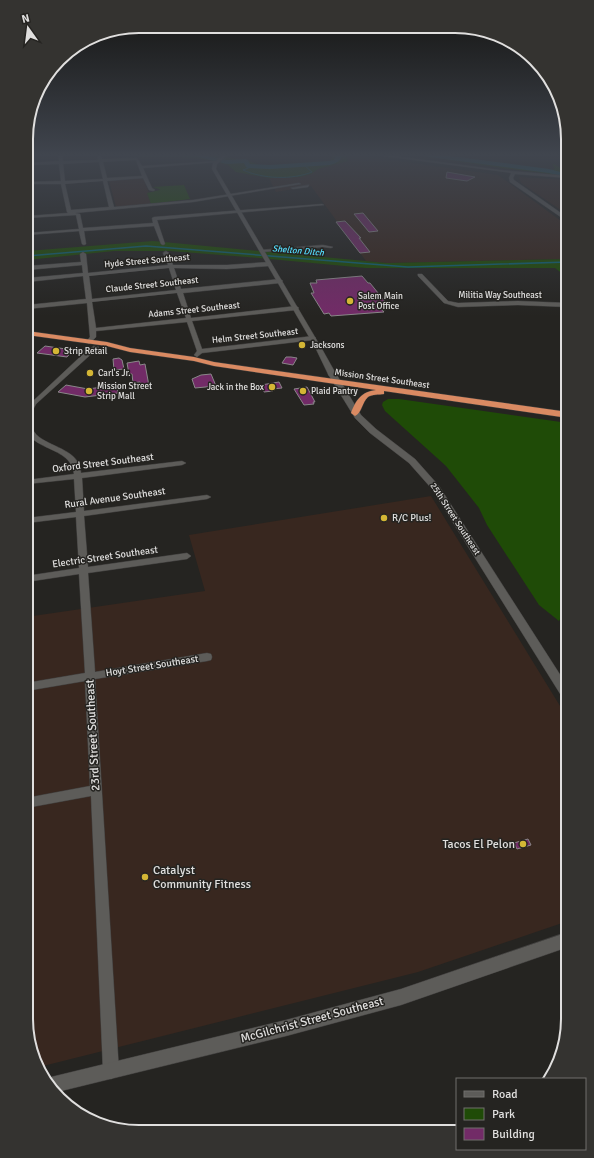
<svg xmlns="http://www.w3.org/2000/svg" width="594" height="1158" font-family="Signika,sans-serif">
<style>
.industrial{fill:#38271f}
.education{fill:#392720}
.green{fill:#1f4b07}
.lines{fill:none;stroke-linecap:round;stroke-linejoin:round}
.stream-far1{stroke:#106071;stroke-width:1}
.stream{stroke:#106071;stroke-width:1.5}
.river{fill:#106071;fill-rule:evenodd}
.building{fill:#722b67;stroke:#8a8789}
.minor-casing{stroke:#403f3e;stroke-width:1}
.tertiary-casing{stroke:#403f3e;stroke-width:1}
.secondary-casing{stroke:#403f3e;stroke-width:1}
.trunk-casing{stroke:#403f3e;stroke-width:1}
.minor{fill:#5d5c59;fill-rule:evenodd}
.tertiary{fill:#5d5c59;fill-rule:evenodd}
.secondary{fill:#5d5c59;fill-rule:evenodd}
.trunk{fill:#da8a62;fill-rule:evenodd}
.poi-dot{fill:#d4b635;stroke:#252421;stroke-width:1.5}
.labels{text-anchor:middle;dominant-baseline:central;stroke-width:3;stroke-linejoin:round;paint-order:stroke}
.far-water-label{font-size:9px;font-style:italic;fill:#55deff;stroke:#252421}
.far-street-label{font-size:9px;fill:#e0dfde;stroke:#252421}
.far-poi-label{font-size:9px;fill:#e0dfde;stroke:#252421;text-anchor:start}
.street-label{font-size:10px;fill:#e0dfde;stroke:#252421}
.poi-label{font-size:10px;fill:#e0dfde;stroke:#252421;text-anchor:start}
.near-street-label{font-size:12px;fill:#e0dfde;stroke:#252421}
.near-poi-label{font-size:12px;fill:#e0dfde;stroke:#252421;text-anchor:end}
.rim{fill:none;stroke:#e0dfde;stroke-width:2}
</style>
<rect width="100%" height="100%" fill="#252421"/>
<!-- industrial -->
<g class="industrial">
<polygon points="348,154 498,175 568,226 568,259 387,263 366,261 311,186 276,192 269,178 300,177 311,174 318,169 348,161 346,155"/>
<polygon points="519,177 568,180 568,215 521,183"/>
<polygon points="431,496 568,719 568,921 418,972 39,1067 32,1055 26,1019 26,617 205,591 189,535"/>
</g>
<!-- education -->
<polygon class="education" points="143,178 149,193 147,193 151,204 116,207 109,181"/>
<!-- green -->
<g class="green">
<polygon points="122,154 207,154 249,161 262,166 330,161 334,154 348,154 346,155 348,161 318,169 311,174 300,177 269,178 236,172 228,165 209,160 182,157 138,157"/>
<polygon points="410,154 431,154 551,170 555,169 552,163 564,170 567,170 561,166 562,164 568,165 568,180 544,173 502,168"/>
<polygon points="184,185 190,199 151,204 147,193 160,190 159,189 153,187"/>
<polygon points="153,241 387,263 568,259 568,278 555,268 366,268 259,258 170,251 114,251 27,260 27,251"/>
<polygon points="388,399 399,399 568,423 568,602 559,621 539,605 487,525 479,508 446,466 385,411 382,405 383,402"/>
</g>
<g class="lines">
<!-- stream-far1 -->
<g class="stream-far1">
<polyline points="432,155 442,154"/>
<path d="M251 167 243 170C263 179 292 180 312 172L304 165"/>
</g>
<!-- stream -->
<polyline class="stream" points="27,256 146,246 408,267 568,262"/>
<!-- river -->
<g class="river">
<polygon points="125,154 161,154 158,156 128,156"/>
<path d="M186 154H198L227 160 246 159 248 160 250 164 270 165 329 161 334 160 336 154H342C342 161 336 163 330 165L270 169 248 168 246 167 244 163 227 164Z"/>
<polygon points="419,154 435,154 549,169 568,174 568,178 549,173 422,156"/>
</g>
</g>
<!-- building -->
<g class="building">
<polygon points="447,172 475,177 467,181 446,178"/>
<polygon points="363,213 378,231 369,232 354,214"/>
<polygon points="345,221 361,238 359,238 370,252 360,253 336,222"/>
<polygon points="362,276 368,283 370,283 391,309 382,310 384,312 331,316 329,313 324,314 311,293 314,293 310,283 317,283 316,280"/>
<polygon points="45,346 73,350 67,357 37,353"/>
<polygon points="286,357 291,357 297,358 293,365 282,363"/>
<polygon points="113,359 119,358 122,360 124,369 114,370"/>
<polygon points="139,361 140,365 145,364 149,386 141,387 140,382 133,383 132,374 129,374 127,363"/>
<polygon points="211,374 216,386 195,388 192,379 201,375"/>
<polygon points="279,382 282,388 272,389 273,391 264,392 261,385"/>
<polygon points="66,385 88,389 117,385 118,393 85,397 58,392"/>
<polygon points="307,387 315,402 313,402 314,404 304,405 294,389"/>
<polygon points="528,839 531,845 517,849 514,843"/>
</g>
<g class="lines">
<defs>
<g id="minor">
<path d="M58 154H62L63 161 98 160 97 154H101L102 159 137 158 142 166 217 161 219 162 143 168 152 188 155 190 153 191 149 190 143 178 107 181 114 207 193 200 299 183 301 184 193 202 75 213 80 214 83 228 153 223 152 218 154 217 322 204 324 205 157 220 165 244 163 245 161 244 154 226 84 231 86 244 84 245 82 244 79 231 27 235V233L79 229 76 215 27 218V216L68 213 67 212 61 184H27V182L61 181 59 164 27 165V163L59 161ZM136 160 142 176 107 178 103 162ZM99 162 103 179 65 181 63 164ZM103 181 109 207 71 210 65 184Z"/>
<polygon points="309,185 308,187 293,189 291,188"/>
<polygon points="323,245 333,247 331,248 323,247 262,252 260,251 262,250"/>
<path d="M166 251 169 253 173 265H227L269 262 272 264 269 266 227 269 174 268 181 289 280 279 283 281 280 283 183 293 191 318 296 306 299 308 296 310 192 321 202 349 313 336 316 338 313 340 202 353 197 357 194 355 197 351 187 322 96 331V337L89 344 86 342 90 337 87 303 27 309V305L86 299 83 276 27 282V278L83 273 82 265 27 270V266L81 262 80 254 83 252 86 254 88 273 168 265 163 253ZM169 268 176 290 92 299 89 276ZM177 293 186 318 96 328 92 302Z"/>
<polygon points="418,274 422,274 448,301 458,303 518,301 568,303 568,307 518,305 458,307 444,303 418,276"/>
<polygon points="94,346 99,347 36,404 29,417 27,418 27,408 32,402 81,356"/>
<path d="M27 424H30C32 429 35 434 39 437 54 448 80 451 81 473L182 461 186 463 182 465 82 478 84 511 207 495 211 497 207 499 84 516 88 567 187 553 191 556 187 559 88 573 95 672 207 653 211 654 212 657 211 660 207 661 95 679 119 1071 116 1076 111 1079 106 1076 103 1071 91 796 26 808V798L90 786 85 681 26 691V683L85 673 79 574 26 582V576L79 568 76 517 27 523V518L76 512 74 479 27 484V480L74 474C72 445 24 451 27 424Z"/>
</g>
<g id="tertiary">
<polygon points="224,154 229,154 217,164 216,169 322,349 336,374 335,376 329,376 328,374 316,349 212,169 213,163"/>
<polygon points="568,932 568,947 401,1005 286,1036 57,1092 47,1078 286,1020 401,989"/>
</g>
<g id="secondary">
<polygon points="368,154 380,154 500,170 568,176 568,178 515,174 513,178 514,180 568,218 568,222 510,182 509,178 511,173"/>
<polygon points="329,372 335,372 361,415 376,429 415,459 439,486 568,687 568,701 564,700 432,489 409,463 370,433 355,418 328,374"/>
</g>
<path id="trunk" d="M27 331 107 342 130 348 194 357 214 362 568 412V418L384 391V394C378 395 373 394 368 397 362 402 362 413 355 416L351 413C356 400 361 392 376 390L214 366 194 361 130 352 107 346 27 335Z"/>
</defs>
<!-- minor casing -->
<use href="#minor" class="minor-casing"/>
<!-- tertiary casing -->
<use href="#tertiary" class="tertiary-casing"/>
<!-- secondary casing -->
<use href="#secondary" class="secondary-casing"/>
<!-- trunk casing -->
<use href="#trunk" class="trunk-casing"/>
<!-- minor -->
<use href="#minor" class="minor"/>
<!-- tertiary -->
<use href="#tertiary" class="tertiary"/>
<!-- secondary -->
<use href="#secondary" class="secondary"/>
<!-- trunk -->
<use href="#trunk" class="trunk"/>
</g>
<!-- sky -->
<linearGradient id="sky" x2="0" y2="1"><stop stop-color="#141412"/><stop offset="0.49" stop-color="#40454e"/><stop offset="1" stop-color="#40454e" stop-opacity="0"/></linearGradient>
<rect width="594" height="316" fill="url(#sky)"/>
<!-- markers -->
<g class="poi-dot">
<circle cx="350" cy="301" r="4"/>
<circle cx="302" cy="345" r="4"/>
<circle cx="56" cy="351" r="4"/>
<circle cx="90" cy="373" r="4"/>
<circle cx="272" cy="387" r="4"/>
<circle cx="89" cy="391" r="4"/>
<circle cx="303" cy="391" r="4"/>
<circle cx="384" cy="518" r="4"/>
<circle cx="523" cy="844" r="4"/>
<circle cx="145" cy="877" r="4"/>
</g>
<g class="labels">
<!-- far-water labels -->
<g class="far-water-label">
<text transform="translate(298 251) rotate(5)">Shelton Ditch</text>
</g>
<!-- far-street labels -->
<g class="far-street-label">
<text transform="translate(147 261) rotate(-5)">Hyde Street Southeast</text>
<text transform="translate(152 285) rotate(-6)">Claude Street Southeast</text>
<text x="500" y="295">Militia Way Southeast</text>
<text transform="translate(194 310) rotate(-6)">Adams Street Southeast</text>
<text transform="translate(255 336) rotate(-6)">Helm Street Southeast</text>
<text transform="translate(382 379) rotate(8)">Mission Street Southeast</text>
<text transform="translate(455 519) rotate(57)">25th Street Southeast</text>
</g>
<!-- far-poi labels -->
<g class="far-poi-label">
<text x="358" y="296">Salem Main<tspan x="358" dy="10">Post Office</tspan></text>
<text x="310" y="345">Jacksons</text>
<text x="64" y="351">Strip Retail</text>
<text x="98" y="373">Carl's Jr.</text>
<text x="97" y="386">Mission Street<tspan x="97" dy="10">Strip Mall</tspan></text>
<text x="264" y="387" text-anchor="end">Jack in the Box</text>
<text x="311" y="391">Plaid Pantry</text>
</g>
<!-- street labels -->
<g class="street-label">
<text transform="translate(103 463) rotate(-7)">Oxford Street Southeast</text>
<text transform="translate(115 498) rotate(-8)">Rural Avenue Southeast</text>
<text transform="translate(105 557) rotate(-8)">Electric Street Southeast</text>
<text transform="translate(152 666) rotate(-9)">Hoyt Street Southeast</text>
</g>
<!-- poi labels -->
<g class="poi-label">
<text x="392" y="518">R/C Plus!</text>
</g>
<!-- near-street labels -->
<g class="near-street-label">
<text transform="translate(93 735) rotate(-93)">23rd Street Southeast</text>
<text transform="translate(312 1020) rotate(-15)">McGilchrist Street Southeast</text>
</g>
<!-- near-poi labels -->
<g class="near-poi-label">
<text x="515" y="844">Tacos El Pelon</text>
<text x="153" y="870" text-anchor="start">Catalyst<tspan x="153" dy="14">Community Fitness</tspan></text>
</g>
</g>
<!-- crop -->
<path d="M0 0H594V1158H0ZM139 33H455A106 106 0 0 1 561 139V1019A106 106 0 0 1 455 1125H139A106 106 0 0 1 33 1019V139A106 106 0 0 1 139 33Z" fill="#343330" fill-rule="evenodd"/>
<path class="rim" d="M139 33H455A106 106 0 0 1 561 139V1019A106 106 0 0 1 455 1125H139A106 106 0 0 1 33 1019V139A106 106 0 0 1 139 33Z"/>
<!-- legend -->
<rect x="456" y="1078" width="130" height="72" fill="#252421" stroke="#706f6d"/>
<rect x="464" y="1091" width="20" height="6" fill="#5d5c59" stroke="#706f6d"/>
<text x="492" y="1098" font-size="12" fill="#e0dfde">Road</text>
<rect x="464" y="1108" width="20" height="12" fill="#1f4b07" stroke="#706f6d"/>
<text x="492" y="1118" font-size="12" fill="#e0dfde">Park</text>
<rect x="464" y="1128" width="20" height="12" fill="#722b67" stroke="#706f6d"/>
<text x="492" y="1138" font-size="12" fill="#e0dfde">Building</text>
<!-- north arrow -->
<g transform="translate(28 28) rotate(346)" stroke="#252421" stroke-width="3" paint-order="stroke">
<path d="M0-3L7 15L0 10L-7 15Z" fill="#e0dfde"/>
<text y="-6" font-size="11" font-weight="bold" text-anchor="middle" fill="#e0dfde">N</text>
</g>
</svg>
